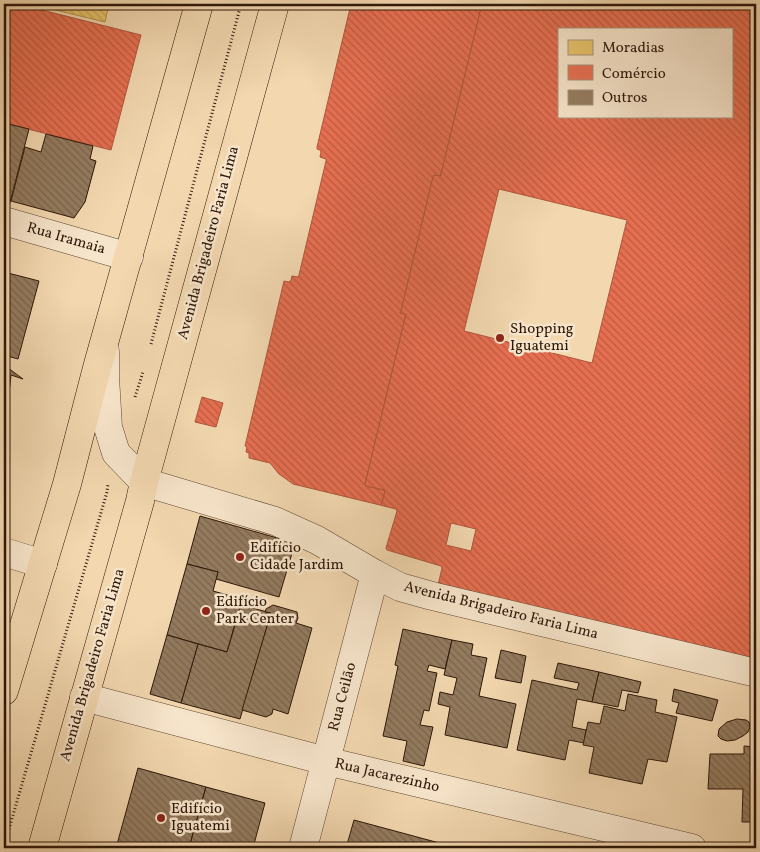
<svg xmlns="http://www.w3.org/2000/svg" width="760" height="852" font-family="Vollkorn,serif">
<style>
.homes{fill:url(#homes-back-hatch);stroke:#b1904d}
.shops{fill:url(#shops-back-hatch);stroke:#b0553b;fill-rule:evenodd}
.building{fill:url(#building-back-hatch);stroke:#2e1709}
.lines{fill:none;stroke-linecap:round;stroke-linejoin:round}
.minor-casing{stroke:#5f4732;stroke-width:29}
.highway-casing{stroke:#2e1709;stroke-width:29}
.path{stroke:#2e1709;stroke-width:3;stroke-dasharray:1 2.5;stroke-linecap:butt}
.minor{stroke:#f7e5cb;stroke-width:28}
.highway{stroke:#f2d7af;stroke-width:28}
.poi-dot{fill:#8f2418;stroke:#f7e5cb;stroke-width:2}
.labels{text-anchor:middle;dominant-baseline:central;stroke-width:5;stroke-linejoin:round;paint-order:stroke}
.street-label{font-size:15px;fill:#2e1709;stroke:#f7e5cb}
.poi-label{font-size:15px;fill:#2e1709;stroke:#f7e5cb;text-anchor:start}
</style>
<defs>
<pattern id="homes-back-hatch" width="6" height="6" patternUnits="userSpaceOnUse" patternTransform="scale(1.25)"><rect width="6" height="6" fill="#e9c46a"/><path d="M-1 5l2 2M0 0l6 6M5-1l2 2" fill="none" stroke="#c8a85b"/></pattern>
<pattern id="shops-back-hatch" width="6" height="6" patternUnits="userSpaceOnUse" patternTransform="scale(1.25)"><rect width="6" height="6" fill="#e76f51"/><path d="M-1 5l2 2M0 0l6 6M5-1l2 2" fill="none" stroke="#bc5a41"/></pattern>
<pattern id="building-back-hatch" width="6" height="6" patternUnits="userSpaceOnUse" patternTransform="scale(1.25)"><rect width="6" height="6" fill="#947b5f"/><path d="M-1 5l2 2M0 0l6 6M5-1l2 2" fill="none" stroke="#79644d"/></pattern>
</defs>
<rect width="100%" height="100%" fill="#f2d7af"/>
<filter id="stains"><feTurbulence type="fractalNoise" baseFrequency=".004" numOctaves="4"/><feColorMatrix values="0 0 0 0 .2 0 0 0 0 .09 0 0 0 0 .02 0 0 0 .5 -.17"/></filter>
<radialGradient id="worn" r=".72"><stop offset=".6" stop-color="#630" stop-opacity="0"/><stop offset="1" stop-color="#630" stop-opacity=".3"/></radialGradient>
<!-- homes -->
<polygon class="homes" points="31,4 109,4 105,22"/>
<!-- shops -->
<g class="shops">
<polygon points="4,4 18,4 141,35 111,150 4,123"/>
<polygon points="351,4 482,4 441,174 441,176 434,175 433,177 401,311 400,313 406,314 365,484 366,486 384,490 385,491 382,503 380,505 293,484 279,474 270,463 249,458 249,453 246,452 247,447 245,446 284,281 289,282 291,280 292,276 298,277 299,275 326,161 326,159 320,157 321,152 320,150 317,149 317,147"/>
<path d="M482 4H490L500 6 501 4H756V665L438 585 442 568 441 566 387 550 386 548 397 511 396 509 380 505 382 503 385 491 384 490 366 486 365 484 406 314 400 313 401 311 433 177 434 175 441 176V174ZM559 29H731V116H559ZM499 189 627 220 592 363 464 331ZM451 523 476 529 471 551 446 545Z"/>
<polygon points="202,397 223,403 216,427 195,422"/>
</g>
<!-- building -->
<g class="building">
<polygon points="4,123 29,129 8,210 4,209"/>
<polygon points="46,134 93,146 90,159 96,161 85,202 74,218 11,201 25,147 41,152"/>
<polygon points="4,272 39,281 18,359 4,355"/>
<polygon points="4,365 23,379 11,375 9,393 4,390"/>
<polygon points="200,516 295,543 279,597 216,579 218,572 187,564"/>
<polygon points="187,564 218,572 213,591 242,599 227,652 167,635"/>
<polygon points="241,605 271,613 240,719 181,703 198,644 227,652"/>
<polygon points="273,605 297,612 298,618 296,623 312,628 288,714 273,709 272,714 266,717 242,710 271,613 265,612 266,609"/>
<polygon points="403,629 452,640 445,669 429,665 427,671 437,673 429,711 424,710 420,725 433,727 424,766 403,761 407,741 383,736 398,666 395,665"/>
<polygon points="167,635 198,644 181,703 150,694"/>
<polygon points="452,640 473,644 471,655 487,658 479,696 516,704 507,748 445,735 450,707 438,704 440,692 453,695 457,678 444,675"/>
<polygon points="501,650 526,656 521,683 495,678"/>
<polygon points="558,663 599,672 592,702 577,699 572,727 586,730 584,743 569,740 565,760 517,750 532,680 577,690 579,683 554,678"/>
<polygon points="599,672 641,682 638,693 622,690 618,707 592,702"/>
<polygon points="674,689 718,700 712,721 676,713 679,703 672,701"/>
<polygon points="628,694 657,700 655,712 677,717 667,762 648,759 642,784 589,773 594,747 583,745 588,722 600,724 604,706 625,711"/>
<polygon points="737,719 746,720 749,722 750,727 748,732 743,736 735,740 727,741 721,739 718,736 719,729 727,722"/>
<polygon points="744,746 756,747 756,822 742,822 743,789 708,789 710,754 744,754"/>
<polygon points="138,768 206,787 189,848 116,848"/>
<polygon points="206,787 265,803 253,848 189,848"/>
<polygon points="354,820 458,848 346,848"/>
</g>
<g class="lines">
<defs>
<g id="minor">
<polyline points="4,221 129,257"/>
<polyline points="105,352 105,377 108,427 116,453 144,482 275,521 317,540 375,574 400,587 432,596 756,673"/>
<polyline points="4,552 43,564"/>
<polyline points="84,697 326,761 692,848"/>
<polyline points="303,848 375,574"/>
</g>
<g id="highway">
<polyline points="4,691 67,484 97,368 199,4"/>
<polyline points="42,848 140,501 144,482 275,4"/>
</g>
</defs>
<!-- minor casing -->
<use href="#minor" class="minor-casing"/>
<!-- highway casing -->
<use href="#highway" class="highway-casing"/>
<!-- path -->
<g class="path">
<polyline points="151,344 241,4"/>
<polyline points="135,397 143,372"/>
<polyline points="4,846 107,492 108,484"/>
</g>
<!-- minor -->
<use href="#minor" class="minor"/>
<!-- highway -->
<use href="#highway" class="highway"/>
</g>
<!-- markers -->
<g class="poi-dot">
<circle cx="500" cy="338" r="5"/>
<circle cx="240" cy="557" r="5"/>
<circle cx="206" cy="611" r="5"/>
<circle cx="161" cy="818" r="5"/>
</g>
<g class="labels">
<!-- street labels -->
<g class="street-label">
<text transform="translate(66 239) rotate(16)">Rua Iramaia</text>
<text transform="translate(209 243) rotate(-75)">Avenida Brigadeiro Faria Lima</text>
<text transform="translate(501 611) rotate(14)">Avenida Brigadeiro Faria Lima</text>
<text transform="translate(93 665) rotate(-74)">Avenida Brigadeiro Faria Lima</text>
<text transform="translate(343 697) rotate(-75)">Rua Ceilão</text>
<text transform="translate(387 776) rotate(13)">Rua Jacarezinho</text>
</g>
<!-- poi labels -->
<g class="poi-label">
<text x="510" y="329">Shopping<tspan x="510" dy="17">Iguatemi</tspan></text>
<text x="250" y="548">Edifício<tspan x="250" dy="17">Cidade Jardim</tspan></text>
<text x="216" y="602">Edifício<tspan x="216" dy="17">Park Center</tspan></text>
<text x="171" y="809">Edifício<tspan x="171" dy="17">Iguatemi</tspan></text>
</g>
</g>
<!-- margin -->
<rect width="760" height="852" fill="none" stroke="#f2d7af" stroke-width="20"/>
<rect x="5" y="5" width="750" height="842" fill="none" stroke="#2e1709" stroke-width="2.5"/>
<rect x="10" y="10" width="740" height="832" fill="none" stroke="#2e1709"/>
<!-- legend -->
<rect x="558" y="28" width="175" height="90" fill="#f7e5cb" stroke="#a7937d"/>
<rect x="568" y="40" width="25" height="15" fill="#e9c46a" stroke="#a7937d"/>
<text x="602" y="52" font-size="15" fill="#2e1709">Moradias</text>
<rect x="568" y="65" width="25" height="15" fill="#e76f51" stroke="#a7937d"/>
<text x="602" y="78" font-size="15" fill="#2e1709">Comércio</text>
<rect x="568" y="90" width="25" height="15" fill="#947b5f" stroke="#a7937d"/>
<text x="602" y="102" font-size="15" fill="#2e1709">Outros</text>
<rect width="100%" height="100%" filter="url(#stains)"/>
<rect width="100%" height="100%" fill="url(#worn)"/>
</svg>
